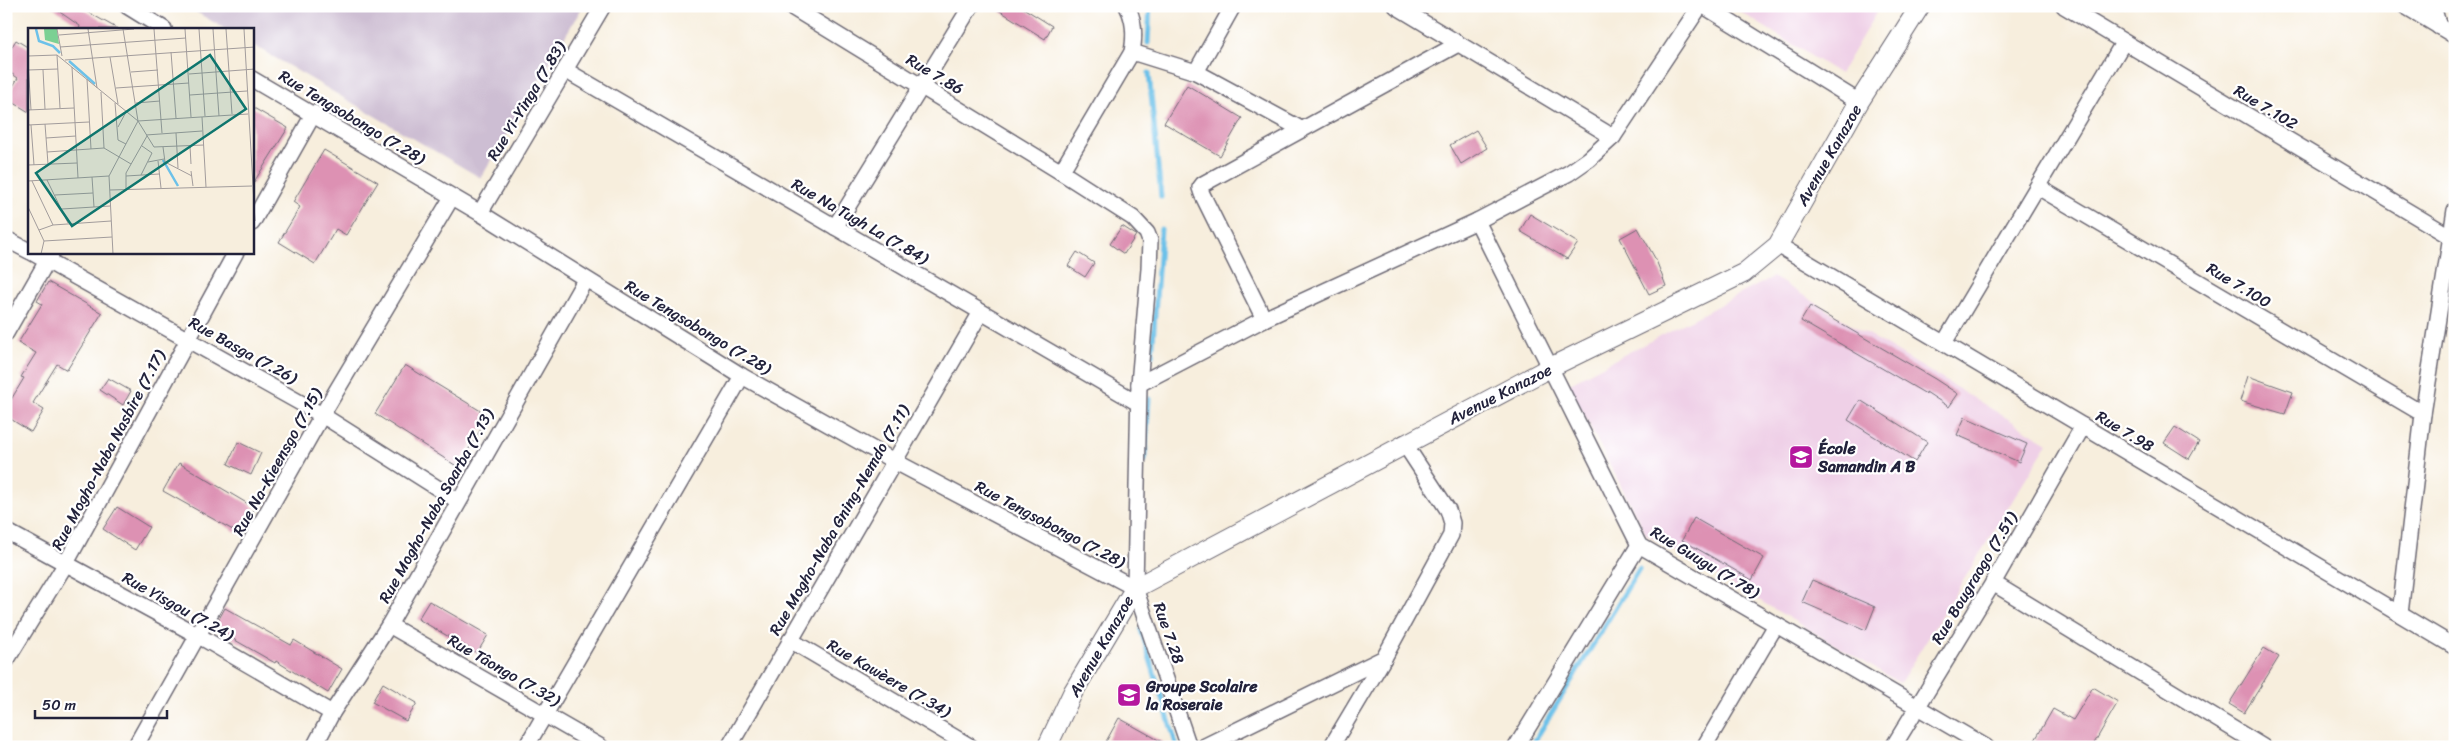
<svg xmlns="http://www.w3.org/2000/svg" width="2461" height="753" font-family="Sriracha,sans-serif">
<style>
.built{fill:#efd0e7}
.industrial{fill:#cdbed3}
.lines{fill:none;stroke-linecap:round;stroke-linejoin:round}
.stream{stroke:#6cc1e9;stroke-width:5}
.building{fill:#dd91b3}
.minor-casing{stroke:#6d6974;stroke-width:18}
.tertiary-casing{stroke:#6d6974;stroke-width:21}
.minor{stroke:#fff;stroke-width:15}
.tertiary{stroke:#fff;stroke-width:19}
.labels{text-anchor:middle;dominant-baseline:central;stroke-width:4.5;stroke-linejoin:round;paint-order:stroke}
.street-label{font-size:16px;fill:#22223b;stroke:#fff}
.poi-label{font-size:16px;font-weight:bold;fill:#22223b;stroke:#fff;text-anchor:start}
.inset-river{fill:none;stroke:#6cc1e9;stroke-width:2.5}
.inset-road{fill:none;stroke:#a29c9c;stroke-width:1}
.view{fill:#0f766e;fill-opacity:0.15;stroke:#0f766e;stroke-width:2.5}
.inset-edge{fill:none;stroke:#22223b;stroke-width:2.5}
</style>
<rect width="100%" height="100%" fill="#fff"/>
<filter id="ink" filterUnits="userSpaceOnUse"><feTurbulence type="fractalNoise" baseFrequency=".02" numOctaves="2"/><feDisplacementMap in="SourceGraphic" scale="10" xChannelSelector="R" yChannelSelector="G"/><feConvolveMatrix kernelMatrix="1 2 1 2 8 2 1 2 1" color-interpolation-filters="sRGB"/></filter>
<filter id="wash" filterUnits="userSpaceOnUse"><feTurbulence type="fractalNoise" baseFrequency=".0096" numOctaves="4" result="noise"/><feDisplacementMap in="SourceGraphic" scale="20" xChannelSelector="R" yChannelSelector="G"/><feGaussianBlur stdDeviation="1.12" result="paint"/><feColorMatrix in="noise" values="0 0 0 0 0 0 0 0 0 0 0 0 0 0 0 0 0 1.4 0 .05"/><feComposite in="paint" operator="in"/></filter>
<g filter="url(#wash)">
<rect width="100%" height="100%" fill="#f7eedd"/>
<!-- built -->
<g class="built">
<polygon points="1731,6 1880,6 1840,74"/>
<polygon points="1773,277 2048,443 1900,683 1646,534 1568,384"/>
</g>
<!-- industrial -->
<polygon class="industrial" points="186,6 583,6 481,178 253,45 252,29 225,29"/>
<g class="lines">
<!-- stream -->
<g class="stream">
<polyline points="1148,43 1150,6"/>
<polyline points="1149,73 1161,197"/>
<polyline points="1152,356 1161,229"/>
<polyline points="1145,460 1149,399"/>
<polyline points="1141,630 1177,747"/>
<polyline points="1531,747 1639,569"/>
</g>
</g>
<g id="blocks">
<!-- building -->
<g class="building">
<polygon points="51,6 77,6 118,29 79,29 80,26"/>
<polygon points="992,6 1020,6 1052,26 1045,39"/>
<polygon points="16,40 29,48 29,112 6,98 18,78 6,70 6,56"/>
<polygon points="1187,85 1242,118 1220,156 1164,123"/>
<polygon points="252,107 288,128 252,185"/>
<polygon points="1476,130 1487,148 1461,164 1450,145"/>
<polygon points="324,150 378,182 346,235 336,229 315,264 279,242 300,207 293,202"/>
<polygon points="1530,214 1578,243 1567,259 1520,231"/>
<polygon points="1122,226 1136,235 1124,254 1110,244"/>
<polygon points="1638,228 1656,260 1666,286 1649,294 1620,238"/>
<polygon points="1077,252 1094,263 1085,277 1068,266"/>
<polygon points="48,282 102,313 67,370 57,364 33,403 44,410 31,432 6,416 6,408 24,378 21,377 36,353 18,343 42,304 37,301"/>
<polygon points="1810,306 1935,379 1958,394 1949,407 1926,392 1926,394 1801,321"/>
<polygon points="405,365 489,416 458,467 375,414"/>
<polygon points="2248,376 2293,392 2285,414 2240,401"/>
<polygon points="108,378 131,391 123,405 100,390"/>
<polygon points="1860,400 1927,442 1915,462 1848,420"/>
<polygon points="1965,417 2027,444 2019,462 1957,435"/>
<polygon points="2175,427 2199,442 2189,459 2164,443"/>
<polygon points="238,442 261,453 251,475 228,464"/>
<polygon points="179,463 255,508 240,534 163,491"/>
<polygon points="117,507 149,527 135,550 103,529"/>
<polygon points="1694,518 1764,558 1752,580 1682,540"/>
<polygon points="1812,580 1875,607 1866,630 1802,602"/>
<polygon points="429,601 488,635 477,653 418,619"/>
<polygon points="225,608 291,645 294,640 342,669 328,693 276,661 275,663 214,628"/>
<polygon points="2264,648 2279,657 2244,713 2229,704"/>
<polygon points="383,683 417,703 406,721 372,702"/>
<polygon points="2093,687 2118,702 2092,747 2031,747 2053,709 2073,720"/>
<polygon points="1119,718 1171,747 1103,747"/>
</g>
</g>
</g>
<g filter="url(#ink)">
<use href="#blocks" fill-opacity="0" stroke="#6d6974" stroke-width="1"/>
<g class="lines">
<defs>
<g id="minor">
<polyline points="127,6 164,29"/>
<polyline points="790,6 1061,172 1133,218 1147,233 1150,241 1149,269 1139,384 1135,588 1189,747"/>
<polyline points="1396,6 1613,137"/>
<polyline points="1704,6 1859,102"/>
<polyline points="2064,6 2451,237"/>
<polyline points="2405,6 2455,36"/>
<polyline points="2433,6 2439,27"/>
<polyline points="1132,52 1196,72 1301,129"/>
<polyline points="565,70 1138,403"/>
<polyline points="1196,72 1233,6"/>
<polyline points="252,79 480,213 742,376 894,461 1135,588"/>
<path d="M1061 172 1132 52C1135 36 1135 21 1127 6"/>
<polyline points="2038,187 2423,414"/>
<polyline points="480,213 603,6"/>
<polyline points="1477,221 1639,545 1986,747"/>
<polyline points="252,223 314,113"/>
<polyline points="835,227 971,6"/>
<polyline points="6,239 29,251"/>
<polyline points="1778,245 2455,647"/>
<polyline points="31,252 322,415 458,501"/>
<polyline points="1264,319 1202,194 1200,188 1203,184 1458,44"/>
<polyline points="6,333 51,254"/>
<polyline points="1944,343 2123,43"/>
<polyline points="1139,384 1264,319 1477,221 1569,173 1589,159 1613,137 1700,6"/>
<polyline points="6,531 199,636 332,713"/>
<polyline points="1993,583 2263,747"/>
<polyline points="2400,614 2423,414 2455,210"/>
<polyline points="389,625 601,747"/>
<polyline points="790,640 971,747"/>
<polyline points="6,661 65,565 236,252"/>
<polyline points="135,747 322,415 452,197"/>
<polyline points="314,747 332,713 389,625 585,280"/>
<polyline points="526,747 742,376"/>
<polyline points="729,747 981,312"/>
<polyline points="1203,747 1384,658"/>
<polyline points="1331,747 1384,658 1451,535 1452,523 1448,510 1404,443"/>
<polyline points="1516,747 1639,545"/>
<polyline points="1704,747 1776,625"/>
<polyline points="1893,747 1993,583 2083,426"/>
</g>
<polyline id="tertiary" points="1047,747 1073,692 1135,588 1549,368 1744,273 1778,245 1859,102 1920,6"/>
</defs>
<!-- minor casing -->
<use href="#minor" class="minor-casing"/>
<!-- tertiary casing -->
<use href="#tertiary" class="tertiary-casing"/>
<!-- minor -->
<use href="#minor" class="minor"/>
<!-- tertiary -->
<use href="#tertiary" class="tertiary"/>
</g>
</g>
<!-- icons -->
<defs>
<symbol id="school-square" viewBox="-11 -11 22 22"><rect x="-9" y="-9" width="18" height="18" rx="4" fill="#b5179e" stroke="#fff"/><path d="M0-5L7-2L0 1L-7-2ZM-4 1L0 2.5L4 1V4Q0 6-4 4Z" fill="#fff"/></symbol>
</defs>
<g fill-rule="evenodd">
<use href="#school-square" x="1787" y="443" width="28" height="28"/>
<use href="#school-square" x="1115" y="681" width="28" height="28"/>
</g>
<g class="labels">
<!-- street labels -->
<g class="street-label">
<text transform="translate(935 74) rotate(31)">Rue 7.86</text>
<text transform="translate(526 101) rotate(-59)">Rue Yi-Yinga (7.83)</text>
<text transform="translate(2266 107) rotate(31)">Rue 7.102</text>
<text transform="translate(352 117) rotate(31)">Rue Tengsobongo (7.28)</text>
<text transform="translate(1829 155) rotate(-60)">Avenue Kanazoe</text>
<text transform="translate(860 221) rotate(30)">Rue Na Tugh La (7.84)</text>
<text transform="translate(2239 285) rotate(31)">Rue 7.100</text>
<text transform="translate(698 327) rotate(31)">Rue Tengsobongo (7.28)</text>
<text transform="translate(243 350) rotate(29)">Rue Basga (7.26)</text>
<text transform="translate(1500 394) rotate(-27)">Avenue Kanazoe</text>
<text transform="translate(2125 431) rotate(31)">Rue 7.98</text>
<text transform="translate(108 450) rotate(-62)">Rue Mogho-Naba Nasbire (7.17)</text>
<text transform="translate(277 462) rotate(-61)">Rue Na-Kieensgo (7.15)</text>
<text transform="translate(436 506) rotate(-61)">Rue Mogho-Naba Soarba (7.13)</text>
<text transform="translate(839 520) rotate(-60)">Rue Mogho-Naba Gning-Nemdo (7.11)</text>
<text transform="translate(1050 524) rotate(28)">Rue Tengsobongo (7.28)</text>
<text transform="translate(1705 562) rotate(31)">Rue Guugu (7.78)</text>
<text transform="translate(1974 578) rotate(-59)">Rue Bougraogo (7.51)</text>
<text transform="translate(178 606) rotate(29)">Rue Yisgou (7.24)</text>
<text transform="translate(1169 633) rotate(71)">Rue 7.28</text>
<text transform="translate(1101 646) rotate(-60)">Avenue Kanazoe</text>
<text transform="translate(504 670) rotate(30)">Rue Tâongo (7.32)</text>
<text transform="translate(889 678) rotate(30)">Rue Kawèere (7.34)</text>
</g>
<!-- poi labels -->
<g class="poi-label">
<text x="1818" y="448">École<tspan x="1818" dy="18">Samandin A B</tspan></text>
<text x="1146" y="686">Groupe Scolaire<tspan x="1146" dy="18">la Roseraie</tspan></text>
</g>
</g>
<!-- overview -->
<g transform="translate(28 28)">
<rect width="226" height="226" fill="#f7eedd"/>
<path d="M16 1H29L31 16 17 12Z" fill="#7bd093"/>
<path class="inset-river" d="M8 1 11 13 25 18 32 25M41 33 67 56M135 132 150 158"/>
<path class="inset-road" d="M29 1 34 28M60 1 69 60M126 1 134 105M157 1 163 89M171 1 177 88M185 1 191 88M198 1 204 86M216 1 227 193M31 7 106 1M32 19 158 10M143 24 148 90M29 27 110 93 126 119 176 117M29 27 32 80M0 28 29 27M82 29 90 76M37 32 227 19M0 34 3 82M44 39 50 150M0 42 30 41M15 42 17 81M103 44 130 42M161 46 227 41M59 51 63 121M88 60 161 55M73 64 76 120M162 67 219 63M87 75 90 112 98 116M108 75 132 73M0 82 46 80M174 89 178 159M110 93 220 86M17 96 20 136M0 97 61 94M3 97 6 137M90 99 98 84M148 105 150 140M118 107 174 103M18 110 48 108M162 118 163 136M135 119 137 134 164 148M19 124 76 120 103 136M130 133 133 160M120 134 136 131M0 137 49 135M163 143 165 158M113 147 124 125 114 118M98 148 131 146M64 149 66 179M19 152 40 195M0 153 81 148M4 153 25 197M82 162 224 158M98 162V145L119 108M27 167 65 165M0 179 16 213 13 226M34 181 82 178M11 202 25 197 83 193M16 213 84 209M85 226 81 148 110 93 95 1"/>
<path class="view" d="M182 27 218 81 44 198 8 145Z"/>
<rect width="226" height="226" class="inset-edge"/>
</g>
<!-- margin -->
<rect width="2461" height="753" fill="none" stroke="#fff" stroke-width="25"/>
<!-- scale -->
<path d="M35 710v8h132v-8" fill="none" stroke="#22223b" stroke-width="2.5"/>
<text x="42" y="710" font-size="15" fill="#22223b" stroke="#ffffff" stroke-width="4" paint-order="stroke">50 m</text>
</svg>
